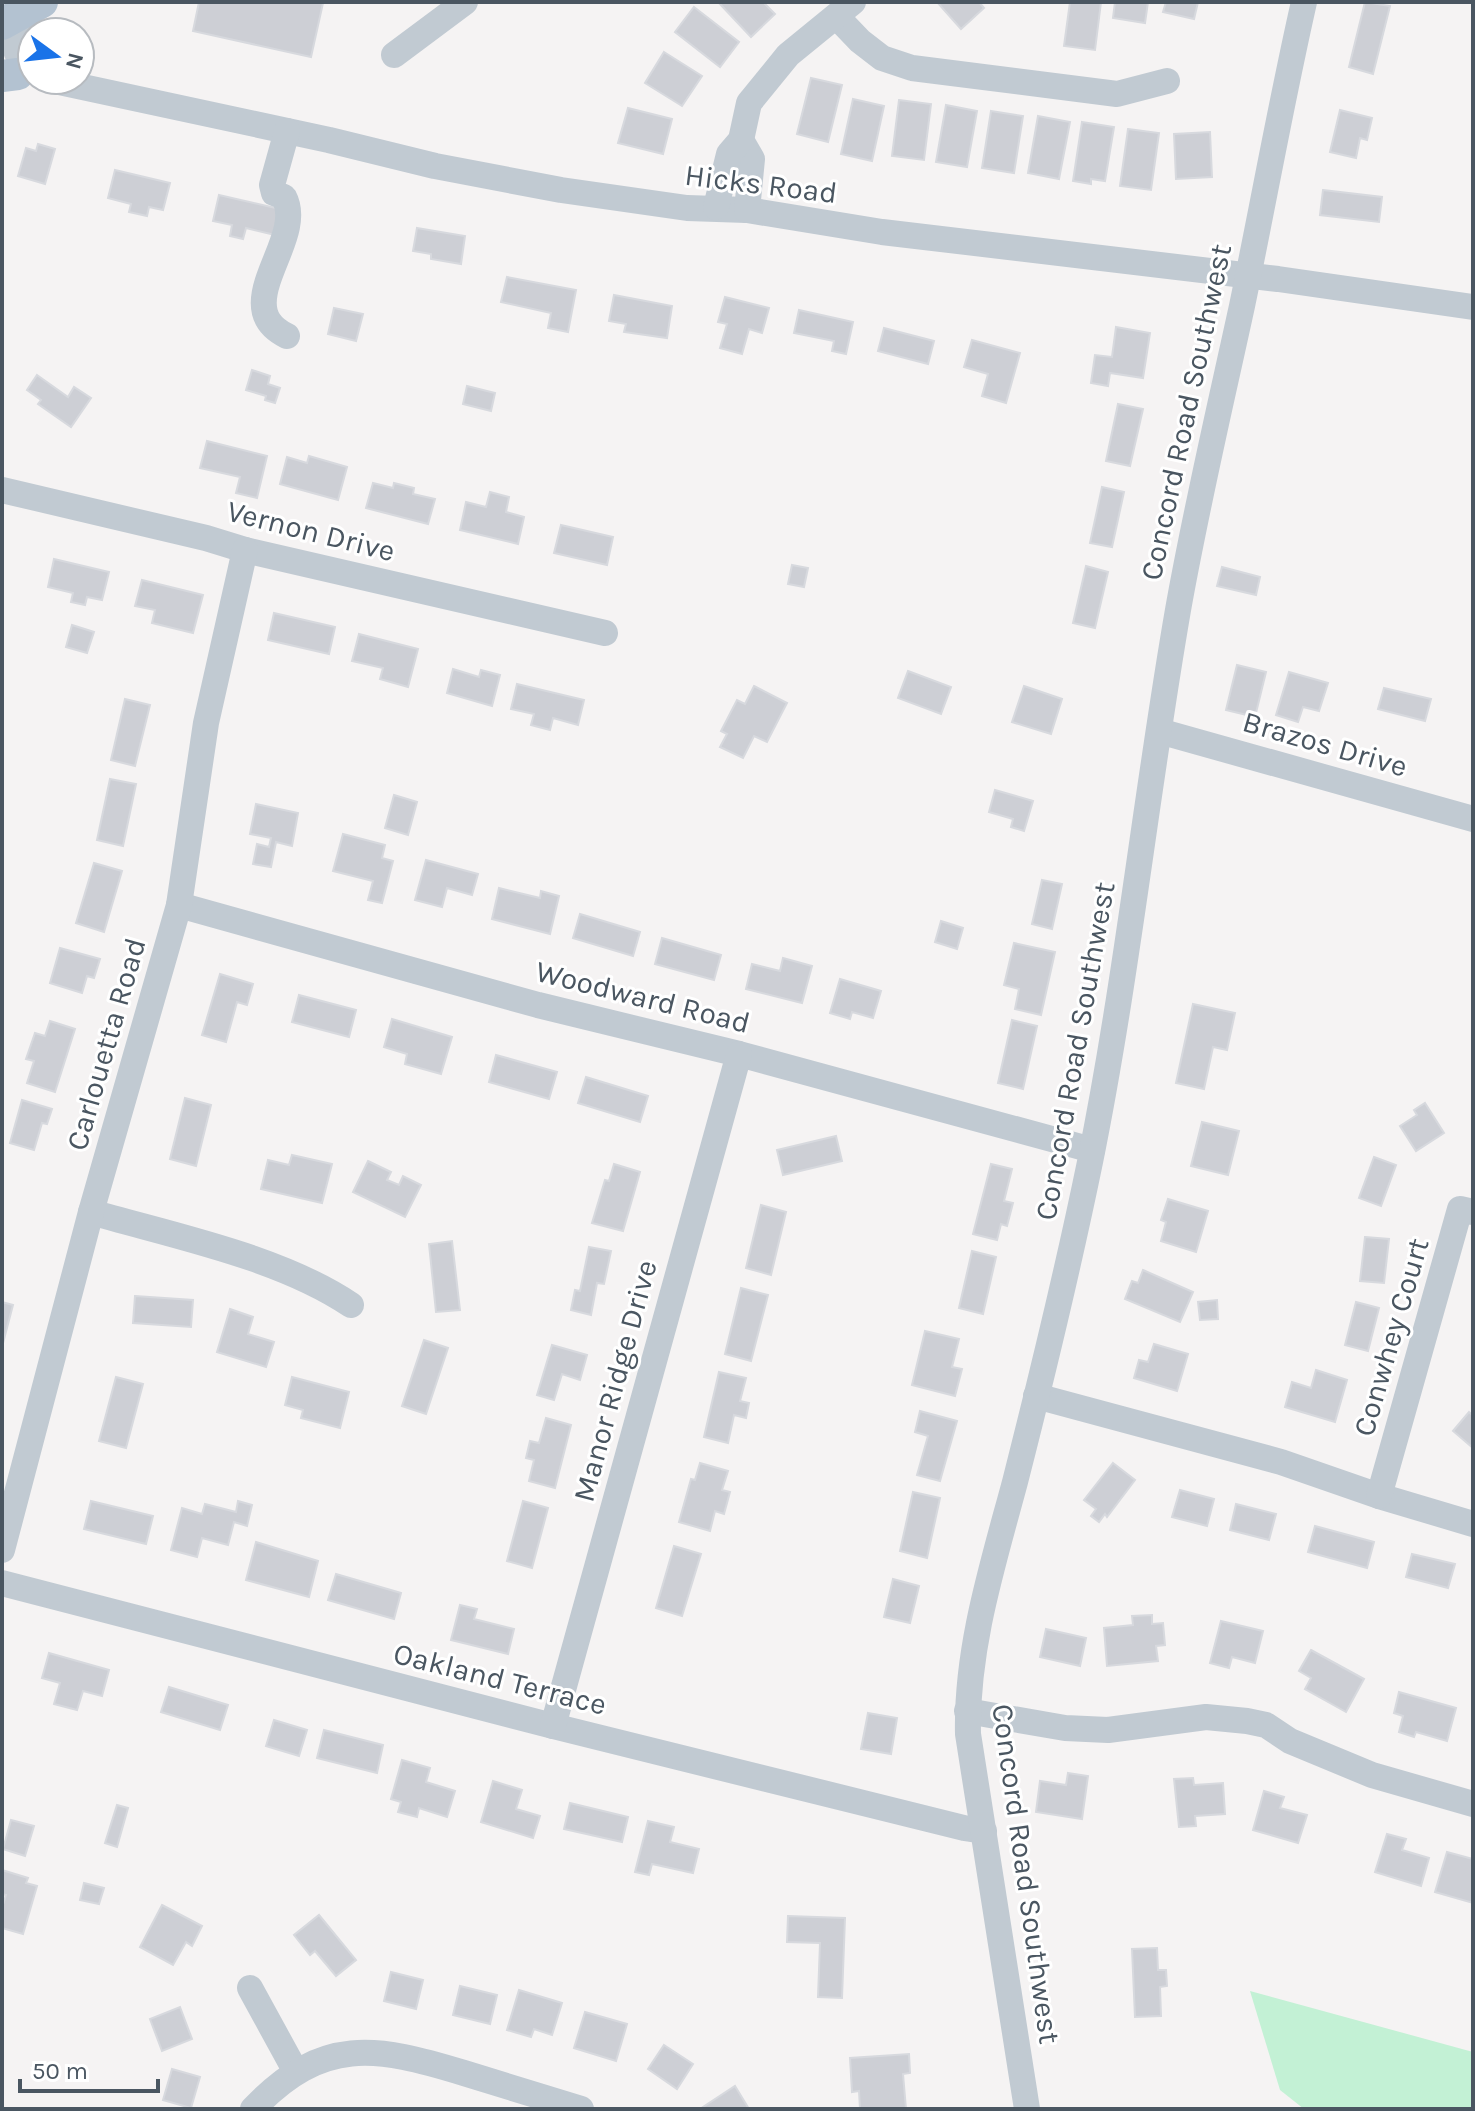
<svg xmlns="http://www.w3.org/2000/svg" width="1475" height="2111" font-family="Karla,sans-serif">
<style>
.green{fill:#c3f1d5}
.building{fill:#cdcfd5;stroke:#d7d9de;stroke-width:2}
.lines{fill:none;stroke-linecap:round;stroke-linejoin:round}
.minor{stroke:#c1cad2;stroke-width:26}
.major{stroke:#b3c2d1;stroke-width:32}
.labels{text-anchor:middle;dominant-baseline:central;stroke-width:6;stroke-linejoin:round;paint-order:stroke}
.street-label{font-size:30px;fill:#4a5661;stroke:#fff}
</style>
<rect width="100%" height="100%" fill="#f5f3f3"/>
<!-- green -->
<polygon class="green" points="1250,1991 1473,2052 1473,2109 1304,2109 1280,2090"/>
<!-- building -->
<g class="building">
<polygon points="199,2 323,3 311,57 193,31"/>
<polygon points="718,2 763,2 775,14 751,37"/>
<polygon points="937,2 979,2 984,8 961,29"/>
<polygon points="1070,2 1101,2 1095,50 1064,46"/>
<polygon points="1115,2 1148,2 1145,23 1113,18"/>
<polygon points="1166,2 1198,2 1194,19 1163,12"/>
<polygon points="1365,2 1390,6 1373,74 1349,67"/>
<polygon points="694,7 739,42 720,67 675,32"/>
<polygon points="664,52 702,76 682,106 645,83"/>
<polygon points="811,78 842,85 828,142 797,134"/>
<polygon points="853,99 884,106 872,161 841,154"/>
<polygon points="899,100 931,104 924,160 892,156"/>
<polygon points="946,105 977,111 967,167 936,162"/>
<polygon points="628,108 672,119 663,154 618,143"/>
<polygon points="1340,110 1372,118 1367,140 1360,138 1356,158 1330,152"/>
<polygon points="991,111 1023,116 1014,173 982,168"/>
<polygon points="1038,116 1070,122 1059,179 1028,173"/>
<polygon points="1082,122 1114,127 1105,181 1091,179 1091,184 1073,181"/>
<polygon points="1128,129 1159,133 1151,190 1120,186"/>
<polygon points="1210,132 1212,177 1176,179 1174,134"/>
<polygon points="38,144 55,149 45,184 18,176 26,148 36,151"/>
<polygon points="115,170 170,183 163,210 149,207 147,216 129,212 131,204 108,198"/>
<polygon points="1323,190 1382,197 1379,222 1320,215"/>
<polygon points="219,195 280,209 275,235 246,228 243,239 230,236 232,225 213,221"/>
<polygon points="417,228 465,236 461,264 431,259 431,254 413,251"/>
<polygon points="507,277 576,290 568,332 548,328 551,313 501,302"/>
<polygon points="614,295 672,306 667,338 624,332 626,324 609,321"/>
<polygon points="725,297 769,308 762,333 749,329 742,354 720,348 727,324 718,322"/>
<polygon points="334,308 363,314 356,341 328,334"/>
<polygon points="799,310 853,322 846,354 832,351 834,341 794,333"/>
<polygon points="1116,327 1150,333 1143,378 1110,373 1108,386 1091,383 1095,355 1112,357"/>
<polygon points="884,328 934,341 928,364 878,351"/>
<polygon points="972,340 1020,353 1006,403 982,396 988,374 964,367"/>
<polygon points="252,370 270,376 268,384 280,388 275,403 265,400 266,396 246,390"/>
<polygon points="37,375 68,397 74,387 91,398 71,427 38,404 41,400 27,390"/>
<polygon points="467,386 495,393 491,411 463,404"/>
<polygon points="1118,404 1143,409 1130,466 1106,461"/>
<polygon points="207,441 267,456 257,498 236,493 240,477 200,468"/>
<polygon points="309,456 347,467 338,500 280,484 287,457 307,463"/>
<polygon points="373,483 393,488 394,483 414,488 413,494 435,499 428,524 366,508"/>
<polygon points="1102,487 1124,492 1112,547 1090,543"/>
<polygon points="490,492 509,497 506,512 524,517 518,544 460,530 466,502 486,507"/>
<polygon points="561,525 613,537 607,565 554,553"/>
<polygon points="54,559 109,572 102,600 87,597 85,605 71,602 73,593 48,587"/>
<polygon points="792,565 808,568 804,587 788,584"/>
<polygon points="1086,566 1108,572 1095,628 1073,623"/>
<polygon points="1222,567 1260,577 1256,595 1217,586"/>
<polygon points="142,580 203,595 193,633 152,623 155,610 135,606"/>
<polygon points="274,613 335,627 329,654 268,640"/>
<polygon points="72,625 94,632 87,653 66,647"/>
<polygon points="359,634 418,649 408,687 380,679 383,668 352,661"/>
<polygon points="1237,665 1266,672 1255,717 1226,710"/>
<polygon points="453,669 479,677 481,670 500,675 492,706 447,693"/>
<polygon points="908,671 951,687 941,714 898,698"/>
<polygon points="1289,672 1328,683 1319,711 1303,707 1298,722 1276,715"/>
<polygon points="517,684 584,700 578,725 553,718 550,730 531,725 534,714 511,709"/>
<polygon points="754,686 787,703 767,742 754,736 743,758 720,747 727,734 721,731 737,700 745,704"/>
<polygon points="1024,686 1062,699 1051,734 1012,722"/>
<polygon points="1384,688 1431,699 1425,721 1378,709"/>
<polygon points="125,699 150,705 135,766 111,760"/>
<polygon points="110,779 136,784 123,846 97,840"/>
<polygon points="995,790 1033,801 1024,831 1011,827 1013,819 989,812"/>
<polygon points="394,795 417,802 408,835 385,828"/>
<polygon points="256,804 298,813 292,846 276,842 271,867 253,864 257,844 269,847 271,838 250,834"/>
<polygon points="343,834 385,845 382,858 393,861 382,903 368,900 373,881 333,871"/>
<polygon points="426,860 478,874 472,895 447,888 442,907 415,900"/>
<polygon points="94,863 122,871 104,932 76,923"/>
<polygon points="1042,880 1062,884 1052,929 1032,924"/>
<polygon points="499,888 540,898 541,891 559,896 550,934 492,919"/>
<polygon points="580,914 640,932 633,956 573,938"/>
<polygon points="941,921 963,928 957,949 935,942"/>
<polygon points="662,938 721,955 714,980 655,964"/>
<polygon points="1014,943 1055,952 1041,1015 1015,1009 1019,989 1004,985"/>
<polygon points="60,948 100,959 94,978 87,976 82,993 50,983"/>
<polygon points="783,958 812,966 802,1003 746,989 752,964 780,971"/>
<polygon points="220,974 253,984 247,1005 237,1002 226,1042 202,1035"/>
<polygon points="840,979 881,991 873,1018 852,1012 850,1019 830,1013"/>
<polygon points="299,995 356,1010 349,1037 292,1022"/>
<polygon points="1193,1004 1235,1013 1227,1050 1213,1047 1204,1089 1176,1083"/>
<polygon points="392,1019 452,1037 441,1074 405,1064 407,1054 384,1047"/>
<polygon points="1012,1020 1037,1026 1023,1089 998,1083"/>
<polygon points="50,1021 75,1029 55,1092 27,1083 34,1061 26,1059 35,1033 45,1036"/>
<polygon points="496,1055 557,1072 549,1099 489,1082"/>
<polygon points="586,1077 648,1096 640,1122 578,1103"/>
<polygon points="185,1098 211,1105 196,1166 170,1159"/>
<polygon points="22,1100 52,1109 47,1124 42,1123 34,1150 10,1143"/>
<polygon points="1425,1103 1444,1133 1416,1151 1400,1126 1417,1115 1414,1110"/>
<polygon points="1202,1122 1239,1131 1228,1175 1191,1166"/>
<polygon points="836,1136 842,1161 783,1175 777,1150"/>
<polygon points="292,1155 332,1164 322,1203 261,1189 268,1160 289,1165"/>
<polygon points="1374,1157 1396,1165 1381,1206 1359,1198"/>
<polygon points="368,1161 391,1172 387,1180 399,1185 403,1176 421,1185 405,1217 353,1192"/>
<polygon points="614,1164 640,1172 623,1231 592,1223 605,1180 609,1181"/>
<polygon points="991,1164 1012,1169 1004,1201 1013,1203 1007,1226 1001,1224 997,1240 973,1234"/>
<polygon points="1168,1199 1208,1211 1196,1252 1161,1241 1166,1222 1161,1220"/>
<polygon points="761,1205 786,1212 771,1275 746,1268"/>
<polygon points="1365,1237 1389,1239 1384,1283 1360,1281"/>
<polygon points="452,1241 460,1310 436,1312 429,1244"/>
<polygon points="589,1247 611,1251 604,1284 597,1283 591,1315 571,1310 575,1290 580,1291"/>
<polygon points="972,1251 996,1257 983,1314 959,1308"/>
<polygon points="1143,1270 1193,1292 1180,1322 1125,1299 1132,1281 1138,1283"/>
<polygon points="741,1288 768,1295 751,1361 725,1354"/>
<polygon points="135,1296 193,1300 191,1327 133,1323"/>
<polygon points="1217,1300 1218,1319 1200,1320 1198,1302"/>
<polygon points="2,1302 13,1305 2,1347"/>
<polygon points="1356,1302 1379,1308 1368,1351 1345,1345"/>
<polygon points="230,1309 253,1317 248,1334 274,1342 266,1367 217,1352"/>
<polygon points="925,1331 959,1339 952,1367 962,1369 955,1396 912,1385"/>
<polygon points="424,1340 448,1348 426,1414 402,1406"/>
<polygon points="1154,1344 1188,1354 1177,1391 1134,1378 1139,1360 1148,1362"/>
<polygon points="552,1345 587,1355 580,1380 562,1374 554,1400 537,1395"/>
<polygon points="1316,1370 1347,1380 1335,1422 1285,1407 1292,1382 1311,1388"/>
<polygon points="719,1372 746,1378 740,1401 749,1403 746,1418 734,1415 728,1443 704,1437"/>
<polygon points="116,1377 143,1384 126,1448 99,1441"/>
<polygon points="292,1377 349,1392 340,1428 301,1418 303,1410 285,1405"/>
<polygon points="920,1411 957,1421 940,1481 917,1475 928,1436 915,1432"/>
<polygon points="1469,1412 1473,1416 1473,1448 1453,1431"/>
<polygon points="546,1418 571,1425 555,1488 529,1481 534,1460 526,1458 530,1441 539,1443"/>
<polygon points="700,1463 728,1471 722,1490 730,1492 724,1514 715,1511 710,1531 679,1522 691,1479 695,1480"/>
<polygon points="1113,1463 1135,1480 1107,1517 1105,1514 1099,1522 1091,1516 1096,1509 1084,1500"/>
<polygon points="1180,1490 1214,1499 1207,1526 1172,1517"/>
<polygon points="913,1492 940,1498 927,1558 900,1551"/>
<polygon points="91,1501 153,1516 146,1544 84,1529"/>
<polygon points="238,1501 252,1505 247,1526 234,1522 228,1545 202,1538 197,1557 171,1550 182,1508 202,1514 205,1504 236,1512"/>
<polygon points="523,1501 548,1508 532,1568 507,1561"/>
<polygon points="1236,1504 1276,1514 1269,1540 1230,1530"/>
<polygon points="1315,1526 1374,1542 1367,1568 1308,1552"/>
<polygon points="256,1542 318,1561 309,1597 246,1580"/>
<polygon points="674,1546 701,1554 682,1616 656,1608"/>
<polygon points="1412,1554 1455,1564 1448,1588 1406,1577"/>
<polygon points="336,1574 401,1593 394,1619 328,1600"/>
<polygon points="893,1579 919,1586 910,1623 884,1617"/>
<polygon points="460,1605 477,1609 474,1619 514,1629 508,1654 451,1640"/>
<polygon points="1152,1615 1152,1624 1163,1623 1165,1645 1156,1646 1158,1661 1107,1666 1104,1628 1133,1625 1132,1616"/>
<polygon points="1221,1621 1263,1631 1255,1663 1232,1657 1229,1668 1210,1663"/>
<polygon points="1046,1629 1086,1638 1080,1666 1040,1657"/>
<polygon points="1311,1650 1364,1679 1346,1712 1305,1689 1311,1678 1299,1671"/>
<polygon points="49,1653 109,1670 102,1696 83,1691 77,1710 54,1704 60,1683 42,1678"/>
<polygon points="169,1687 228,1705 220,1730 161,1712"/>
<polygon points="1399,1692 1456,1708 1447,1741 1416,1732 1414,1737 1399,1732 1403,1716 1394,1713"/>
<polygon points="868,1713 897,1718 891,1754 861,1749"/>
<polygon points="274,1720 307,1730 299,1756 266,1746"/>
<polygon points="324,1730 383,1745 377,1773 317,1758"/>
<polygon points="402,1760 430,1768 426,1782 455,1791 447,1817 419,1808 417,1817 398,1812 401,1802 391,1799"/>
<polygon points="1068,1773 1088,1776 1082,1819 1036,1812 1040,1781 1066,1785"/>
<polygon points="1193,1778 1194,1785 1223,1783 1225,1814 1195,1816 1196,1826 1179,1827 1174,1779"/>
<polygon points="493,1781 522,1790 516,1809 540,1816 533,1838 481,1822"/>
<polygon points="1264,1791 1284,1797 1280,1808 1307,1815 1298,1843 1253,1830"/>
<polygon points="570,1803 628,1817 622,1842 564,1829"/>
<polygon points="117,1805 128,1808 117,1847 105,1843"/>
<polygon points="11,1820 34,1826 25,1856 3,1849"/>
<polygon points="648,1821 674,1827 670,1842 699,1849 693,1873 652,1864 649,1875 635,1872"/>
<polygon points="1387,1834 1406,1839 1402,1850 1429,1858 1421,1886 1375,1872"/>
<polygon points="1447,1852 1473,1859 1473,1903 1435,1892"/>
<polygon points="2,1870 28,1878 26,1883 37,1886 23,1934 2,1928 2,1908 6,1895 2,1894"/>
<polygon points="84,1883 104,1888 99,1904 80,1900"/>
<polygon points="162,1905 202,1926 192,1946 186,1942 173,1965 140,1947"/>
<polygon points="319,1915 356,1960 336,1976 315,1951 310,1955 294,1935"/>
<polygon points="788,1916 845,1918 842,1998 818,1997 820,1943 787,1942"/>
<polygon points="1157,1948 1158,1970 1166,1970 1167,1986 1160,1987 1161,2016 1135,2017 1132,1949"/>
<polygon points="391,1972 423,1980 416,2009 384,2001"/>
<polygon points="460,1986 497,1995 490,2024 453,2015"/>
<polygon points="519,1990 562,2003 552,2035 534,2029 531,2037 507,2030"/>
<polygon points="180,2007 192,2039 162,2051 150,2019"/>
<polygon points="585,2012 627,2024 616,2061 574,2048"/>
<polygon points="664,2045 693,2064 677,2089 648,2069"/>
<polygon points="909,2054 910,2073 903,2074 906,2109 860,2109 859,2091 852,2092 850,2058"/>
<polygon points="172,2069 200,2077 191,2108 163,2100"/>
<polygon points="735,2086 749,2109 700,2109"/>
</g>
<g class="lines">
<!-- minor -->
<g class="minor">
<path d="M30 11C19 29 2 54 32 63"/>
<polyline points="837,17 860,41 882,58 912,68 1117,94 1167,81"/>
<polyline points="394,55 465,2"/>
<polyline points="50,80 329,140 435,166 561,190 687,208 747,210 882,232 1278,279 1473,307"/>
<path d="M287 131 272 185 274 193 284 197C307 240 226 306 287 336"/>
<polyline points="741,140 752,159 747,210"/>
<polyline points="716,207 729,154 741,140 749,103 788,55 853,2"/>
<polyline points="2,490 206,538 245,550 605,633"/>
<polyline points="1159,731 1473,819"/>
<polyline points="179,905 538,1005 739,1054 1092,1150"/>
<path d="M91 1212C174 1236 280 1257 351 1305"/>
<polyline points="1036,1396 1281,1462 1379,1496 1473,1524"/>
<polyline points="1379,1496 1460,1209 1473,1212"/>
<polyline points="2,1550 91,1212 179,905 206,723 245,550"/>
<polyline points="2,1583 553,1726 964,1828 984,1831"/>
<polyline points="967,1711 1065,1728 1108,1730 1206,1717 1247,1721 1266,1725 1290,1741 1372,1775 1473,1804"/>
<polyline points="553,1726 739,1054"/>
<polyline points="250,1988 296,2072"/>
<path d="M253 2109C322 2036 376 2046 464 2073 503 2085 542 2097 581 2109"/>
<path d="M1027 2109 968 1734C966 1648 993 1564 1015 1482 1042 1376 1068 1269 1090 1162 1127 979 1146 794 1178 610 1196 508 1220 407 1242 306 1263 205 1281 103 1304 2"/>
</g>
<!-- major -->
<g class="major">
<polyline points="2,24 42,2"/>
<polyline points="2,76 18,74"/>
</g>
</g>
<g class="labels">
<!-- street labels -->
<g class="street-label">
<text transform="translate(761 184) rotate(7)">Hicks Road</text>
<text transform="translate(1186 412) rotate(-78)">Concord Road Southwest</text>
<text transform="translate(311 531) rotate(14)">Vernon Drive</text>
<text transform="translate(1325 744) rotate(16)">Brazos Drive</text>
<text transform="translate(643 997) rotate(14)">Woodward Road</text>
<text transform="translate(106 1044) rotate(-74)">Carlouetta Road</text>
<text transform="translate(1075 1051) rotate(-80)">Concord Road Southwest</text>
<text transform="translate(1391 1337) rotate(-74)">Conwhey Court</text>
<text transform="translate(615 1381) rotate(-75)">Manor Ridge Drive</text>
<text transform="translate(500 1679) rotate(14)">Oakland Terrace</text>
<text transform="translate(1026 1874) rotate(82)">Concord Road Southwest</text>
</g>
</g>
<!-- border -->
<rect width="1475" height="2111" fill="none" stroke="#4a5661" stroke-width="8"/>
<!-- north arrow -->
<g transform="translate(56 56) rotate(105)"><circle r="38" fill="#ffffff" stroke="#b7bbc0" stroke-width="2"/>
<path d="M0-6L14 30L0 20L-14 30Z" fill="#1a73e8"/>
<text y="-12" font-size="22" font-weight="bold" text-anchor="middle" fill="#4a5661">N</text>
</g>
<!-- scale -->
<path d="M20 2079v12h138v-12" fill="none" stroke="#4a5661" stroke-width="4"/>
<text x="32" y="2079" font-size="24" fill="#4a5661" stroke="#ffffff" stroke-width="6" paint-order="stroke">50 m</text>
</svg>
